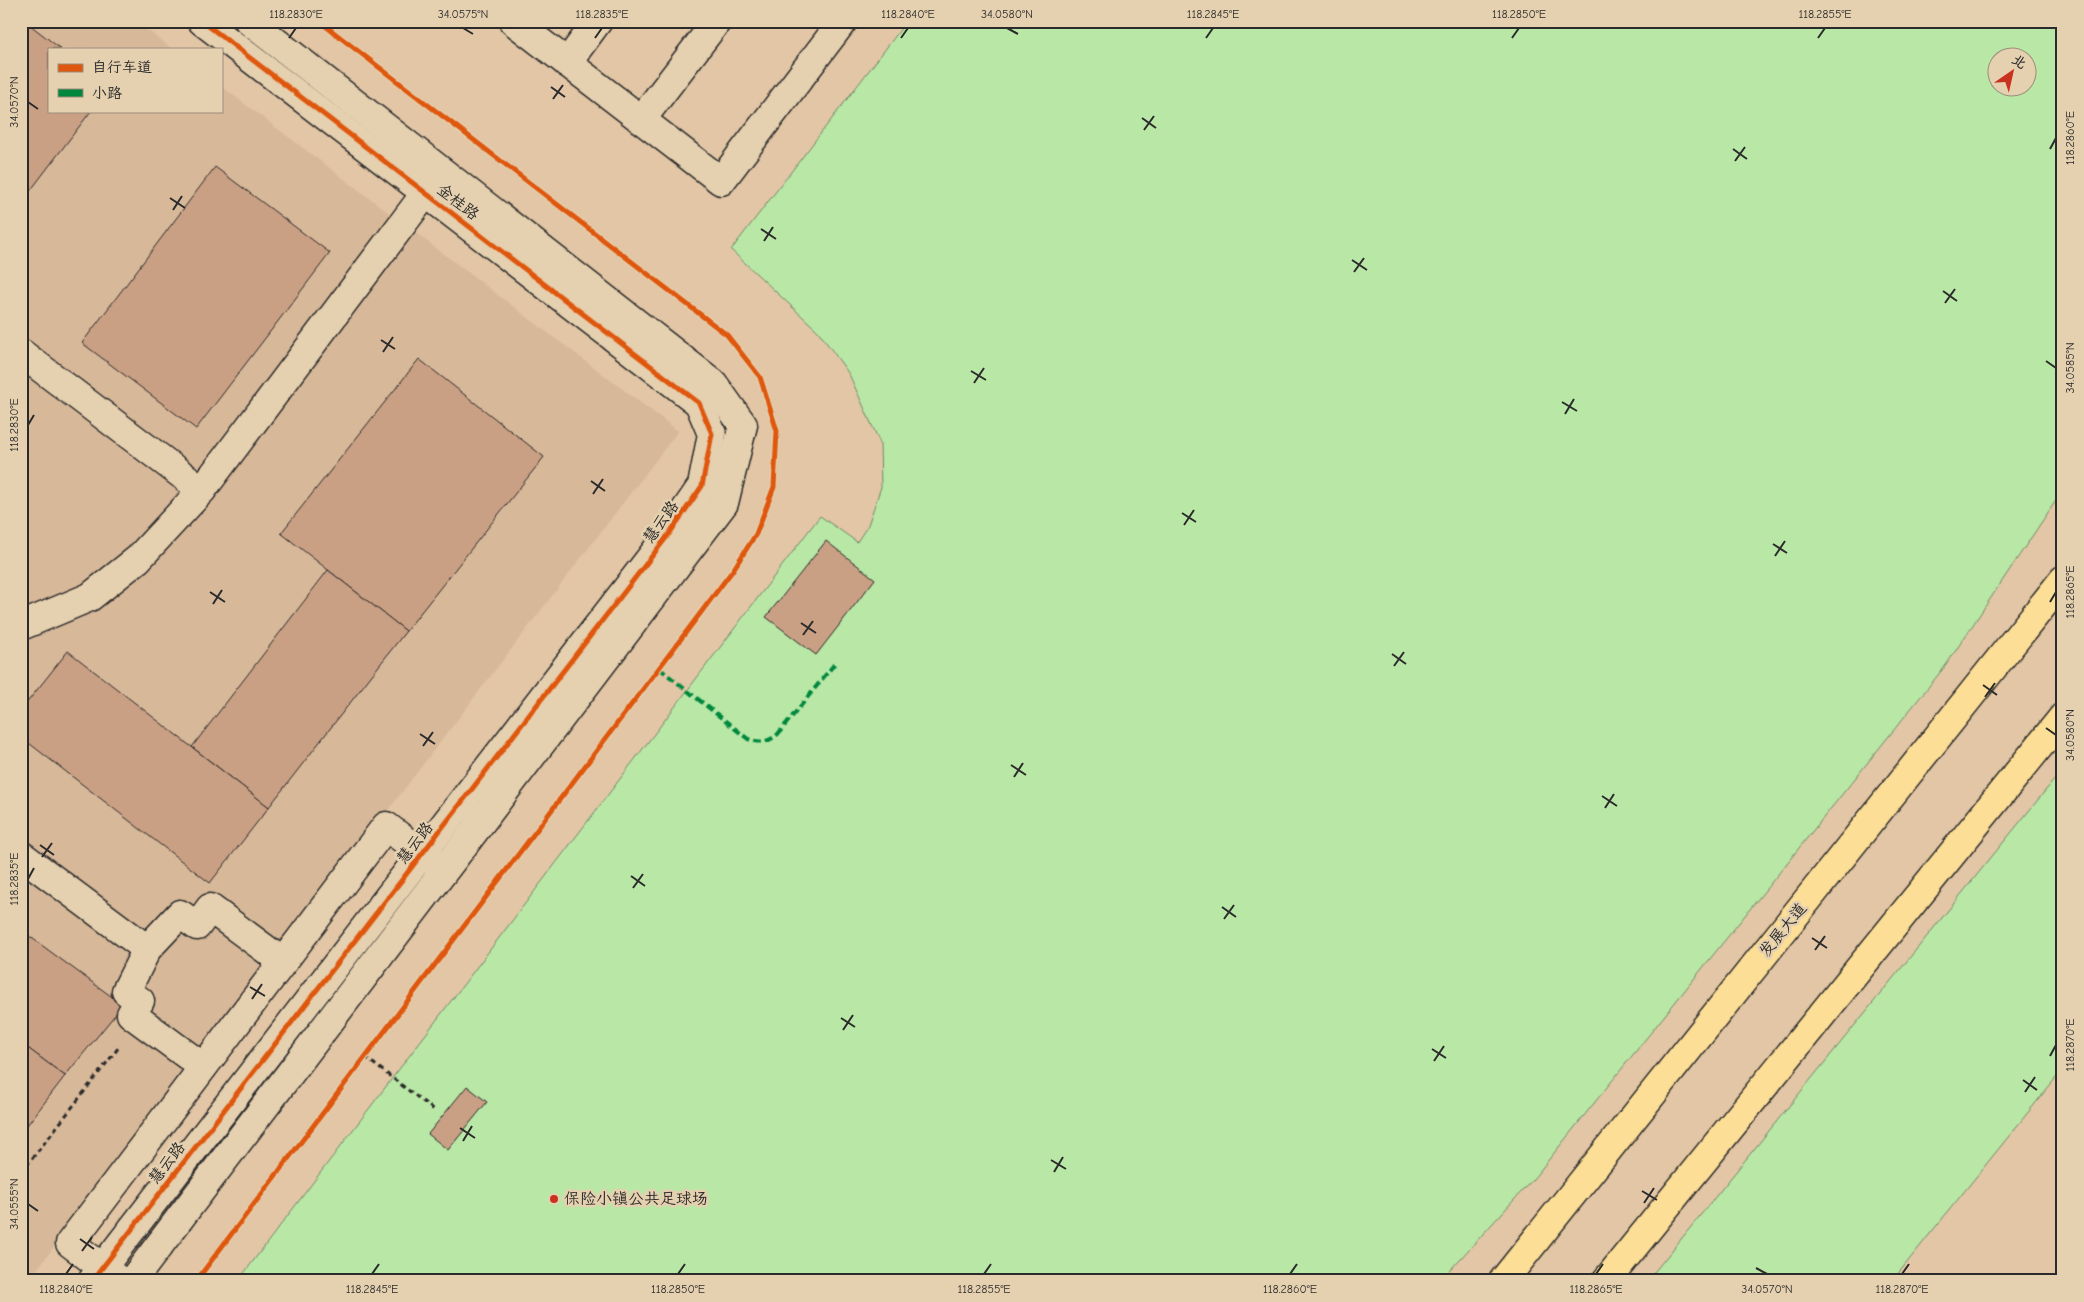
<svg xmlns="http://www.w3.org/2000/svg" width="2084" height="1302" font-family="'Comic Neue','LXGW WenKai TC',sans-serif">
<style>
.built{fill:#d7b899}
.green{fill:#b8e7a6;stroke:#728968;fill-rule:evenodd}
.building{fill:#caa084;stroke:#2b2b2b}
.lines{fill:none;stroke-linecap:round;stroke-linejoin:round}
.minor-casing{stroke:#2b2b2b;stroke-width:31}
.major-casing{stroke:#2b2b2b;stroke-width:31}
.path{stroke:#2b2b2b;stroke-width:3;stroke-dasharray:5 4;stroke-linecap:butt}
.minor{stroke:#e5d0af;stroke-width:28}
.major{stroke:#fdde96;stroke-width:28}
.quiet{stroke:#00873e;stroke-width:4;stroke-dasharray:8 4;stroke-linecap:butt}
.cycleway-casing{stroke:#e5d0af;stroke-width:8}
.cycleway{stroke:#df570e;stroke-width:5}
.ticks{fill:none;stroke:#2b2b2b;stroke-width:2}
.poi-dot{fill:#c8321e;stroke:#e5d0af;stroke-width:2}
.labels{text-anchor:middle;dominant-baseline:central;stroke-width:5;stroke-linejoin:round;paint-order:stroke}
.street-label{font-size:16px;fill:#2b2b2b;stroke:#e5d0af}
.poi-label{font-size:16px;fill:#2b2b2b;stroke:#e5d0af;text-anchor:start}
.neatline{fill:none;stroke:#2b2b2b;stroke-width:2}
.ticks-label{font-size:12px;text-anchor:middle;fill:#2b2b2b}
</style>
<rect width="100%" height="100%" fill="#e2c6a5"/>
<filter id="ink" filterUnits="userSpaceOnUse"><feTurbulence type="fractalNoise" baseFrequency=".02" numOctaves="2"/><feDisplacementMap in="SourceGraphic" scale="10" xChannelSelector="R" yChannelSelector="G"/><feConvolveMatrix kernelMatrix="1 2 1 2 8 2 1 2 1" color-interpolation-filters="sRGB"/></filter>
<g filter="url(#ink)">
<!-- built -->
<polygon class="built" points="21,21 135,21 172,49 49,49 49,111 221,111 221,86 678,431 28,1281 21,1281"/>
<!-- green -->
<g class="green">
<path d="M907 21H2063V490L1946 665 1534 1178 1440 1281H238L820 516 857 542 868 525 881 487 880 443 849 374 818 331 731 250ZM1996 58H2026V88H1996Z"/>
<polygon points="2063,769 2063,1069 1892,1281 1647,1281"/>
</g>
<!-- building -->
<g class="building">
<polygon points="21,21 25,21 61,49 49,49 49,111 91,111 21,203"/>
<polygon points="215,167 330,253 196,429 82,343"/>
<polygon points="419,359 544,457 406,631 281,533"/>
<polygon points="826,541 875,579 816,655 766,617"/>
<polygon points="328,570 406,631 269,807 192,747"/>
<polygon points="68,651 269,807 210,883 21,737 21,710"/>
<polygon points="21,930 123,1005 65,1076 21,1043"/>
<polygon points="21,1043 65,1076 21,1133"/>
<polygon points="467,1086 487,1102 448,1150 428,1134"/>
</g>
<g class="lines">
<defs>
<g id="minor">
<polyline points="513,21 721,181 843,21"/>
<polyline points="567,63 598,21"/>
<polyline points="641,120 717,21"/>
<polyline points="21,353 202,490"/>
<polyline points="21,626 90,597 138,559 202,490 437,178"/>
<polyline points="21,855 147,949"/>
<polyline points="203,1067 131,1014 140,1001 126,991 147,949 180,914 197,926 210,908 283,962"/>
<polyline points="116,1278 70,1243 386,826 436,864"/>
<polyline points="92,1281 669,534 702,486 712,434 699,403 202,21"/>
<polyline points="132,1281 724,503 743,425 713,383 249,21"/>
</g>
<g id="major">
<polyline points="1503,1281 2063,580"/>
<polyline points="1606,1281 2063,717"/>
</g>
</defs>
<!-- minor casing -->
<use href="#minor" class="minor-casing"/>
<!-- major casing -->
<use href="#major" class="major-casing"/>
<!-- path -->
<g class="path">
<polyline points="365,1057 434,1110"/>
<polyline points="21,1173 119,1047"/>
</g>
<!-- minor -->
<use href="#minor" class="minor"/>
<!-- major -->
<use href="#major" class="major"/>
<!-- quiet -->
<path class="quiet" d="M659 668 748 739C760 743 768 743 778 734L836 662"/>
<defs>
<g id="cycleway">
<polyline points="92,1281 669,534 702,486 712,434 699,403 202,21"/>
<polyline points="196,1281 733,570 756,534 774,487 777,431 760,377 727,335 319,21"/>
</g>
</defs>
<!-- cycleway casing -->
<use href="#cycleway" class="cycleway-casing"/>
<!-- cycleway -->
<use href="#cycleway" class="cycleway"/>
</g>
</g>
<!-- ticks -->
<path class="ticks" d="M463 28 473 34M1007 28 1018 34M289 38 296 28M595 38 602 28M901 38 908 28M1206 38 1213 28M1512 38 1519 28M1818 38 1825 28M551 87 565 97M553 99 563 85M28 102 38 109M1142 118 1156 128M1144 130 1154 116M1733 149 1747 159M2050 149 2056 138M1735 161 1745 147M170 198 185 208M173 210 182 196M761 229 776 239M764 241 773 227M1352 260 1367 270M1354 272 1364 258M1943 291 1957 301M1945 303 1955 289M381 340 395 349M383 352 393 337M2046 361 2056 368M971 371 986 380M974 383 984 368M1562 402 1577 411M1565 414 1574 399M28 425 34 415M591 481 605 491M593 494 603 479M1182 513 1196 522M1184 525 1194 510M1773 544 1787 553M1775 556 1785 541M210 592 225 602M2050 602 2056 592M213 604 222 590M801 623 816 633M803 635 813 621M1392 654 1406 664M1394 666 1404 652M1983 685 1997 695M1985 697 1995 683M2046 728 2056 735M420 734 435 744M423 746 433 732M1011 765 1026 775M1014 777 1023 763M1602 796 1617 806M1605 808 1614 794M40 845 54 855M42 857 52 843M631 876 645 886M28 879 34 868M633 888 643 874M1222 907 1236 917M1224 919 1234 905M1812 938 1827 948M1815 950 1825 936M250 987 265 996M252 999 262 984M841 1018 855 1027M843 1030 853 1015M1432 1049 1446 1058M2050 1056 2056 1045M1434 1061 1444 1046M2023 1080 2037 1090M2025 1092 2035 1077M460 1128 475 1138M463 1141 472 1126M1051 1160 1066 1169M1054 1172 1063 1157M1642 1191 1657 1200M1644 1203 1654 1188M28 1204 38 1211M80 1239 94 1249M82 1251 92 1237M1756 1268 1767 1274M66 1274 73 1264M372 1274 379 1264M678 1274 685 1264M984 1274 991 1264M1290 1274 1297 1264M1596 1274 1603 1264M1902 1274 1909 1264"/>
<!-- markers -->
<circle class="poi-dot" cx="554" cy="1199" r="5"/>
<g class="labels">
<!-- street labels -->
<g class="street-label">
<text transform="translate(458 202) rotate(38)">金桂路</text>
<text transform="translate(661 522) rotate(-54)">慧云路</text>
<text transform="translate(415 843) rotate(-52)">慧云路</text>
<text transform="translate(1783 930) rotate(-51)">发展大道</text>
<text transform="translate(167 1163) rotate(-52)">慧云路</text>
</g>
<!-- poi labels -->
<g class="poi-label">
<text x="564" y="1199">保险小镇公共足球场</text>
</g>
</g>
<!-- margin -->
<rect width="2084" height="1302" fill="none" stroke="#e5d0af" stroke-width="55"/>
<!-- legend -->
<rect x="48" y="48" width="175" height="65" fill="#e5d0af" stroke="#9b8e7a"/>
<rect x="58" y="64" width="25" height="8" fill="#df570e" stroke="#9b8e7a"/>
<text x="92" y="72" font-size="15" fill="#2b2b2b">自行车道</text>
<rect x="58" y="89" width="25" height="8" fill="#00873e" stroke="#9b8e7a"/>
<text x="92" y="98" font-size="15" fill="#2b2b2b">小路</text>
<!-- north arrow -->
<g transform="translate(2012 72) rotate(34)"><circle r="24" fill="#e5d0af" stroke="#9b8e7a"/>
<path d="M0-4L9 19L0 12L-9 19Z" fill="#c8321e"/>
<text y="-8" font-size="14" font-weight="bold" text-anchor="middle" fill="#2b2b2b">北</text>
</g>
<rect x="28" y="28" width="2028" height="1246" class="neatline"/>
<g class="ticks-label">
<text x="296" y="18">118.2830°E</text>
<text x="463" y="18">34.0575°N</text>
<text x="602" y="18">118.2835°E</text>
<text x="908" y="18">118.2840°E</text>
<text x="1007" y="18">34.0580°N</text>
<text x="1213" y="18">118.2845°E</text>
<text x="1519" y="18">118.2850°E</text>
<text x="1825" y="18">118.2855°E</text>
<text transform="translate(14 102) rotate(-90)" y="4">34.0570°N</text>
<text transform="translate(2070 138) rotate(-90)" y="4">118.2860°E</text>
<text transform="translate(2070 368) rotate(-90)" y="4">34.0585°N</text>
<text transform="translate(14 425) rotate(-90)" y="4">118.2830°E</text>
<text transform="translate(2070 592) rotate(-90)" y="4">118.2865°E</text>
<text transform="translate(2070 735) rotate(-90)" y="4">34.0580°N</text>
<text transform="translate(14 879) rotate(-90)" y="4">118.2835°E</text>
<text transform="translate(2070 1045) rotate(-90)" y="4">118.2870°E</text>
<text transform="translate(14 1204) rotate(-90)" y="4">34.0555°N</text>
<text x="66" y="1293">118.2840°E</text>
<text x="372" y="1293">118.2845°E</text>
<text x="678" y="1293">118.2850°E</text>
<text x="984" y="1293">118.2855°E</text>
<text x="1290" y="1293">118.2860°E</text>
<text x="1596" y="1293">118.2865°E</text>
<text x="1767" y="1293">34.0570°N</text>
<text x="1902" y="1293">118.2870°E</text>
</g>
</svg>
